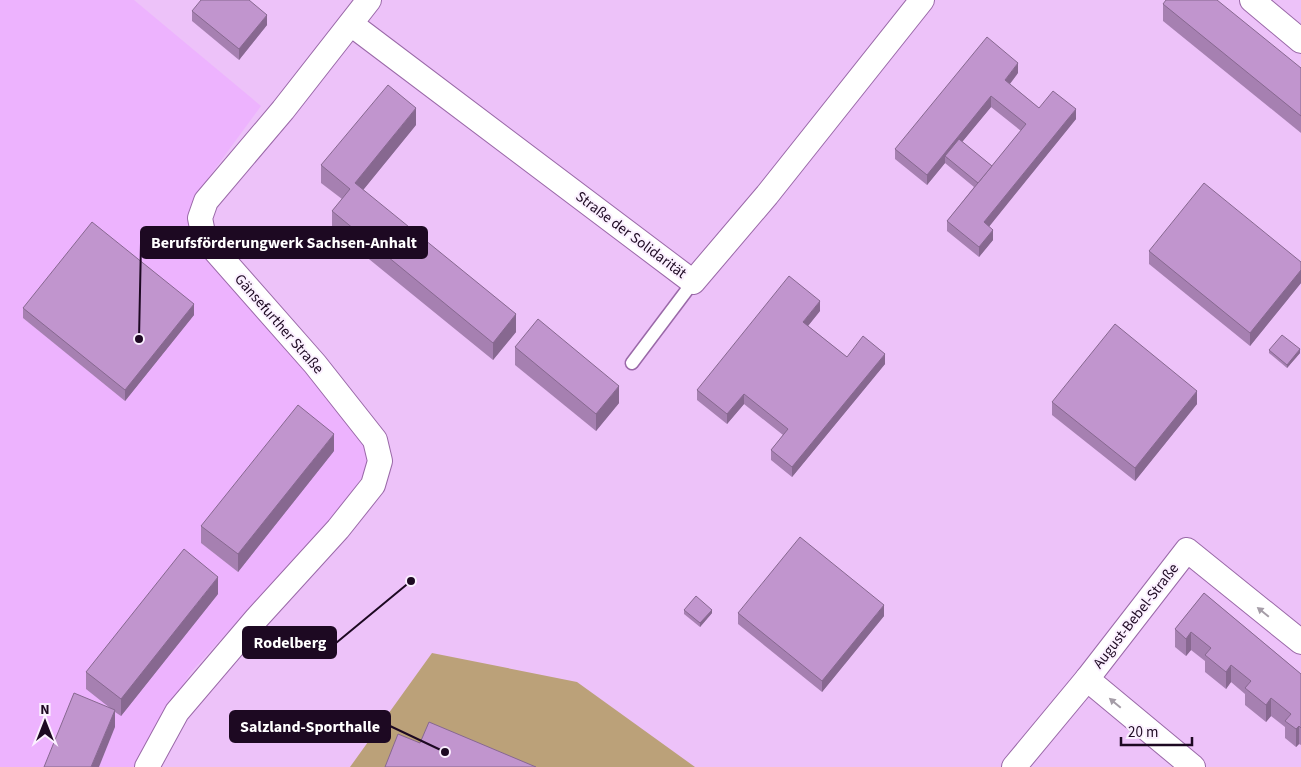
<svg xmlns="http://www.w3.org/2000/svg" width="1301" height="767" font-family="'Source Sans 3',sans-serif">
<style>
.built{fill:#edb3fe}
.green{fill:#bba179}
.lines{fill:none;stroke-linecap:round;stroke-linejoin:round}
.lane-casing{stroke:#9a69a8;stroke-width:15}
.street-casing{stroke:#9a69a8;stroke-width:26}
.lane{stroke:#fff;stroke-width:12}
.street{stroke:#fff;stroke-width:24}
.wall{fill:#a680b1;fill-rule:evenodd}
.shaded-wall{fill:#876890}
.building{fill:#c195ce;stroke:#876890}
.oneway{fill:#a59da7}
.labels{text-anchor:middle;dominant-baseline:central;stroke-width:4;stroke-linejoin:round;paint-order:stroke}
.street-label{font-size:15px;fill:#1d0922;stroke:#fbf0ff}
.leader{fill:none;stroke:#1d0922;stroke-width:2}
.callout-dot{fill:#1d0922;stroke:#fbf0ff;stroke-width:2}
.callout{fill:#1d0922;stroke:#1d0922;stroke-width:2}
.callout-label{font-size:16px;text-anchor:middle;font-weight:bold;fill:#fff}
</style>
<rect width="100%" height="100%" fill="#edc2f9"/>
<!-- built -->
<polygon class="built" points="0,0 134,0 261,106 193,199 190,233 368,446 366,470 345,504 191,672 134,767 0,767"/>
<!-- green -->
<polygon class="green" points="432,653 577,682 695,767 505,767 420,756 390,767 350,767"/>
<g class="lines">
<defs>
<polyline id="lane" points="632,363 693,282"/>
<g id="street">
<polyline points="1252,0 1301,41"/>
<polyline points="351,24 693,282 767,195 922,0"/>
<polyline points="1087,679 1193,767"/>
<polyline points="147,767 177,712 257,618 338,529 373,485 380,461 375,440 315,364 204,238 200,218 206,201 283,110 369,0"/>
<polyline points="1014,767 1087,679 1187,550 1301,642"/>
</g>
</defs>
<!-- lane casing -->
<use href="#lane" class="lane-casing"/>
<!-- street casing -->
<use href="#street" class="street-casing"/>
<!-- lane -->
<use href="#lane" class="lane"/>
<!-- street -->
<use href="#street" class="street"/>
</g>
<!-- wall -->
<g class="wall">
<polygon points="1163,4 1301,68 1301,133 1163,21"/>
<polygon points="192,11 267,25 239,60 192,21"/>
<path d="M1018 73 1010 84 1039 108 1076 119 989 226 993 240 979 257 947 231V221L974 187 945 163 927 185 895 159V149ZM991 107 1021 131 992 166 962 142Z"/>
<polygon points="416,125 363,190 516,332 493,360 332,229 332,211 342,199 321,183 321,165"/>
<polygon points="1149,251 1301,262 1301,283 1250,346 1149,264"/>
<polygon points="23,308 194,315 125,401 23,318"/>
<polygon points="820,311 808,326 847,357 885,364 792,477 771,460 771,450 783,435 744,404 727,424 697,400 697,390"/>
<polygon points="515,347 619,403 596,431 515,365"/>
<polygon points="1269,350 1300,353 1287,368 1269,353"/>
<polygon points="1052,402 1197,404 1135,481 1052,415"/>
<polygon points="334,451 238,572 201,543 201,526"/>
<polygon points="1204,593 1301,674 1301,745 1299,744 1296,747 1285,738 1285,727 1271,716 1266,722 1245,705 1245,694 1231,682 1226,689 1205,672 1205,661 1191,650 1186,656 1175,647 1175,629"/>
<polygon points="218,594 121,716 115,712 115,727 110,708 86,689 86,672"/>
<polygon points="684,610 712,613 700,627 684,614"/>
<polygon points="738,613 884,616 822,692 738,624"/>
</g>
<!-- shaded-wall -->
<g class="shaded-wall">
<polygon points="267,15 267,25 239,60 239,49"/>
<polygon points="1018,63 1018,73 1005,90 1005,80"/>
<polygon points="991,96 991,107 948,159 945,156 945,163 927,185 927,175"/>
<polygon points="416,108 416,125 355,200 355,183"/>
<polygon points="1076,109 1076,119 984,233 984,222"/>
<polygon points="993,230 993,240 979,257 979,247"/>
<polygon points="1301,270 1301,283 1250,346 1250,333"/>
<polygon points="820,301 820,311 803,332 803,322"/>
<polygon points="194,304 194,315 125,401 125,390"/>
<polygon points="516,314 516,332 493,360 493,343"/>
<polygon points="1300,349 1300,353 1287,368 1287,365"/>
<polygon points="885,354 885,364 792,477 792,467"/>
<polygon points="619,386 619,403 596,431 596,414"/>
<polygon points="1197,391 1197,404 1135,481 1135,468"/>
<polygon points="744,394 744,404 727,424 727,414"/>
<polygon points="334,434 334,451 238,572 238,554"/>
<polygon points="218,577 218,594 121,716 121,699"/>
<polygon points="884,605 884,616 822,692 822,681"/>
<polygon points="712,610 712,613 700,627 700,623"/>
<polygon points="1191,632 1191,650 1186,656 1186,639"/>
<polygon points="1231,665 1231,682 1226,689 1226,672"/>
<polygon points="1271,698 1271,716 1266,722 1266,705"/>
<polygon points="115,710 115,727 99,767 91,767"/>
<polygon points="1299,726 1299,744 1296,747 1296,729"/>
</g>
<!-- building -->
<g class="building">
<polygon points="201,0 249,0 267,15 239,49 192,11"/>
<polygon points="1166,0 1217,0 1301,68 1301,116 1163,4"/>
<polygon points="987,37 1018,63 1005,80 1039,108 1053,91 1076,109 984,222 993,230 979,247 947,221 1026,124 991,96 927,175 895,149"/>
<polygon points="388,85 416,108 355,183 516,314 493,343 332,211 350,189 321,165"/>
<polygon points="959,139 992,166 978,183 945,156"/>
<polygon points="1204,183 1301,262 1301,270 1250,333 1149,251"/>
<polygon points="92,222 194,304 125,390 23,308"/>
<polygon points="789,276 820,301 803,322 847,357 863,336 885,354 792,467 771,450 788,429 744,394 727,414 697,390"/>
<polygon points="538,319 619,386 596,414 515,347"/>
<polygon points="1115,324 1197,391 1135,468 1052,402"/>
<polygon points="1282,335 1300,349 1287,365 1269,350"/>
<polygon points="298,405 334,434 238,554 201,526"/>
<polygon points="800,537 884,605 822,681 738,613"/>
<polygon points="184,549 218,577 121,699 86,672"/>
<polygon points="1204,593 1301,674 1301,728 1299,726 1296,729 1285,721 1291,714 1271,698 1266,705 1245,688 1251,681 1231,665 1226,672 1205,655 1211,648 1191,632 1186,639 1175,629"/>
<polygon points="696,596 712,610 700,623 684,610"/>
<polygon points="74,693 115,710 91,767 44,767"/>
<polygon points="429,722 536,767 385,767 398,734 420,743"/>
</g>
<!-- one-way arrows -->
<defs><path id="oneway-solid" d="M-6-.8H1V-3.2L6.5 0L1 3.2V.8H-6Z" transform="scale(1.25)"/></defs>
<g class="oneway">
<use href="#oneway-solid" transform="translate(1263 612) rotate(-141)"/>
<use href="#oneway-solid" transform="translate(1115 703) rotate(-140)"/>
</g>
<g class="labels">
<!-- street labels -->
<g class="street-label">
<text transform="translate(631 235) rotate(37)">Straße der Solidarität</text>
<text transform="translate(279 324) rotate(49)">Gänsefurther Straße</text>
<text transform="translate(1136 616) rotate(-52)">August-Bebel-Straße</text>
</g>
</g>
<!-- callouts -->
<path class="leader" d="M139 339L141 243M411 581L336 643M445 752L390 726"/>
<g class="callout-dot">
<circle cx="139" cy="339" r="5"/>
<circle cx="411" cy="581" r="5"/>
<circle cx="445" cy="752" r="5"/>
</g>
<g class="callout">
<rect x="141" y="227" width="286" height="31" rx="5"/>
<rect x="243" y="627" width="93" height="31" rx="5"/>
<rect x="230" y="711" width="160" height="31" rx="5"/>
</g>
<g class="callout-label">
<text x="284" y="248">Berufsförderungwerk Sachsen-Anhalt</text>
<text x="290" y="648">Rodelberg</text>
<text x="310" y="732">Salzland-Sporthalle</text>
</g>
<!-- north arrow -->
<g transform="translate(45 722)" stroke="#fbf0ff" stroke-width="4" paint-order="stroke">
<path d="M0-4L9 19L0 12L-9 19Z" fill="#1d0922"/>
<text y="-8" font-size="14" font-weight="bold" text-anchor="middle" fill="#1d0922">N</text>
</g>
<!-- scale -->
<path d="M1121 737v8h71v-8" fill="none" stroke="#1d0922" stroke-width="2.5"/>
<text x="1128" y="737" font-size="15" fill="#1d0922" stroke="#fbf0ff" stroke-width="4" paint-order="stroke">20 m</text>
</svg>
